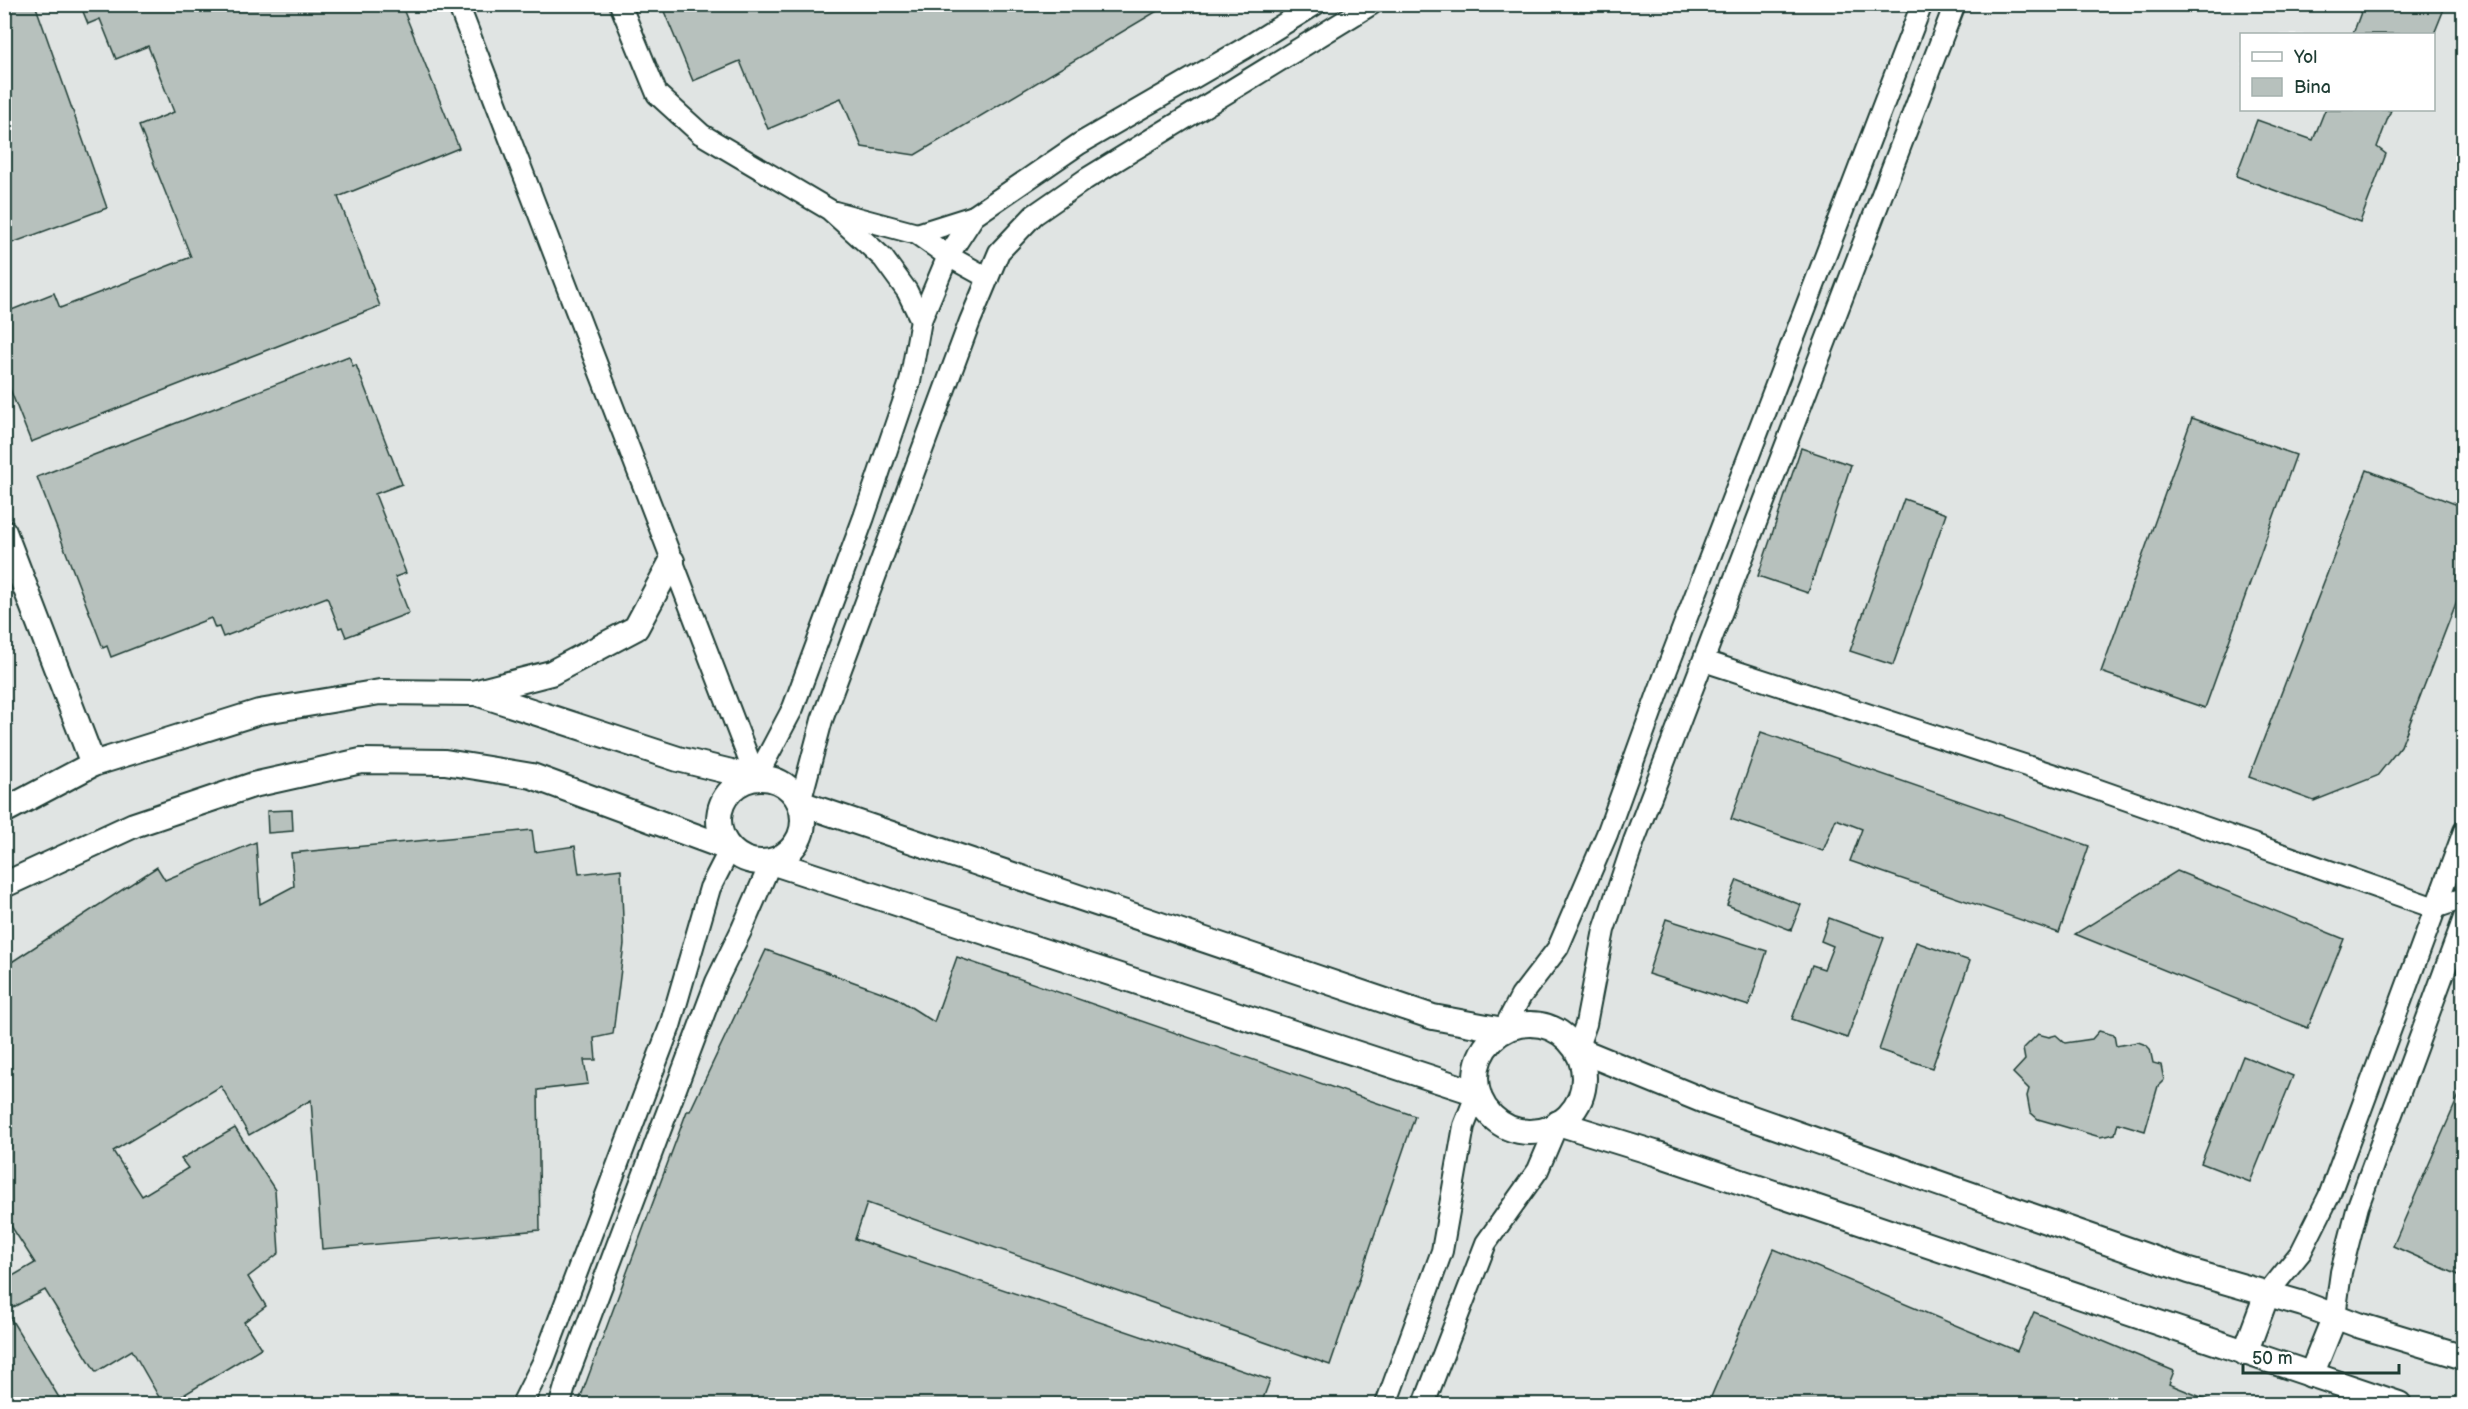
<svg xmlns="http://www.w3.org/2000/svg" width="2468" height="1409" font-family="'Balsamiq Sans',sans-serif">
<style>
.built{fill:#e0e4e3;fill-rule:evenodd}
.building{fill:#b7c1bd;stroke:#1f3d34;stroke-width:1.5}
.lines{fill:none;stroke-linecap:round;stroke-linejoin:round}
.minor-casing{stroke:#1f3d34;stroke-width:24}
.tertiary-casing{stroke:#1f3d34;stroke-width:28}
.minor{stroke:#fff;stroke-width:20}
.tertiary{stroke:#fff;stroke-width:24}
</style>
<rect width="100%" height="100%" fill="#f2f3f3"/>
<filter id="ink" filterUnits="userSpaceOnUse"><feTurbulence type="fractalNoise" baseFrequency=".0167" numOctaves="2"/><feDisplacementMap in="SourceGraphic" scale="12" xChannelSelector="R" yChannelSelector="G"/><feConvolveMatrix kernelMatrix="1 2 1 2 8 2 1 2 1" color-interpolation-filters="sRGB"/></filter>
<g filter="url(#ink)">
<!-- built -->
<path class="built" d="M5 5H2463V1404H5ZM2242 34H2434V110H2242Z"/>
<!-- building -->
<g class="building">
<polygon points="4,4 35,4 107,208 4,246"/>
<polygon points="80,4 401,4 459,148 338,197 380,306 31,442 4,374 4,313 54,293 60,308 191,257 139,126 174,112 148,46 116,59 100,19 88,24"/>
<polygon points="661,4 1169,4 915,155 862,147 841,98 768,129 740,61 693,81"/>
<polygon points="2364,4 2446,4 2434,34 2353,34"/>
<polygon points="2325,110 2391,110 2377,147 2386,154 2360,222 2236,176 2257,120 2313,140"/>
<polygon points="349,356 353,366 356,365 402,484 375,494 406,573 395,577 409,613 346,637 342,627 339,628 327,597 223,637 219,627 215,628 211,618 111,657 107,646 103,648 37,477"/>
<polygon points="2192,418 2296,455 2205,708 2101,672"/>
<polygon points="1801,448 1851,465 1808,593 1758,576"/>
<polygon points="2367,470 2463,507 2463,585 2401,746 2377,776 2314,801 2249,777"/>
<polygon points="1904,499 1946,514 1893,665 1850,651"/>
<polygon points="1761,732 2089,846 2059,933 1850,861 1862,829 1836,819 1823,851 1731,819"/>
<polygon points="292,810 293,831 268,833 267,811"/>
<polygon points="532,830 535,852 575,846 579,874 621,869 624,944 613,1034 594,1038 596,1060 584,1060 588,1084 538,1090 540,1230 322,1249 311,1100 249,1135 221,1086 113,1151 142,1196 188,1168 181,1159 235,1128 275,1190 279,1253 248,1277 266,1306 244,1322 261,1348 169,1404 163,1404 132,1350 96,1372 45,1290 6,1311 63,1404 4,1404 4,1281 35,1263 4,1215 4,967 157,867 165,880 256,842 260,904 294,886 291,853"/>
<polygon points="2177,871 2344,939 2308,1028 2075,934"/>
<polygon points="1737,880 1801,905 1791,930 1727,905"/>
<polygon points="1829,918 1884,938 1847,1038 1792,1019 1812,965 1824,969 1833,946 1821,941"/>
<polygon points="1666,919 1767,951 1749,1006 1648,974"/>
<polygon points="1916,942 1970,961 1932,1068 1879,1050"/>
<polygon points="766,950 895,997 934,1022 957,957 1415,1116 1330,1365 867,1203 855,1239 1270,1380 1261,1404 578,1404 687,1111 690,1111"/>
<polygon points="2099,1031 2114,1035 2116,1046 2138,1042 2146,1045 2150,1049 2153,1063 2161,1065 2164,1080 2158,1086 2145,1131 2118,1123 2115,1134 2100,1137 2038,1119 2030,1112 2027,1096 2029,1089 2013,1073 2025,1060 2023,1049 2038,1034 2049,1037 2056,1035 2065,1043 2092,1039"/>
<polygon points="2243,1056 2293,1076 2250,1182 2201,1163"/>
<polygon points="2463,1086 2463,1277 2393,1246"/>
<polygon points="1774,1249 2017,1351 2034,1312 2174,1371 2169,1384 2218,1404 1708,1404"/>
</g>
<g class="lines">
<defs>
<g id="minor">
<polyline points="458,4 756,778"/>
<polyline points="620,4 657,94 701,134 830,210 883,258 907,291 921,320"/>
<polyline points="835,212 917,234 948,256 988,278"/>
<polyline points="917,234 974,216"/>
<polyline points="1704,661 2076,782 2435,908 2464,898"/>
<polyline points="756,778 793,708 864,517 910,382 921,320 948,256 974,216 1079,144 1245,48 1316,4"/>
<polyline points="800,803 822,720 970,321 999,252 1034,215 1086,179 1372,4"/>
<polyline points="1503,1030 1521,996 1558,948 1607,834 1664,677 1922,4"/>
<polyline points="1577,1049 1586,1024 1604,930 1634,841 1955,4"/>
<polyline points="2267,1294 2301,1252 2329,1196 2464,831"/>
<polyline points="2335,1316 2341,1272 2358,1206 2464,918"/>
<polyline points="522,1404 543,1362 670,1026 710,888 730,849"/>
<polyline points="560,1404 569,1373 716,982 741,931 771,862"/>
<polyline points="1386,1404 1442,1251 1464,1126 1477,1093"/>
<polyline points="1424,1404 1486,1243 1538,1170 1558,1123"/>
</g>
<g id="tertiary">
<polyline points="4,532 93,764"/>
<polyline points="473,693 551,673 636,628 672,561"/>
<circle cx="761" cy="820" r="42"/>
<polyline points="800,803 1433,1017 1503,1030"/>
<polyline points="4,811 93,764 259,712 380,692 476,693 678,759 756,778"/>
<polyline points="771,862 1477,1093"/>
<polyline points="4,885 134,825 253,785 361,761 445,762 532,776 730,849"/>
<circle cx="1530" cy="1078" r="54"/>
<polyline points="1577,1049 1709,1103 2189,1271 2303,1304 2358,1325 2464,1357"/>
<polyline points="1558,1123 1655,1153 2399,1404"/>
<polyline points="2245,1353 2267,1294"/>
<polyline points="2311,1375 2335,1316"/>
</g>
</defs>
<!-- minor casing -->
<use href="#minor" class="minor-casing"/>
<!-- tertiary casing -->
<use href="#tertiary" class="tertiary-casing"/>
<!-- minor -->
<use href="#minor" class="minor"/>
<!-- tertiary -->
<use href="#tertiary" class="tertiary"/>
</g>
</g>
<!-- margin -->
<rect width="2468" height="1409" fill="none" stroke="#fff" stroke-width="24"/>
<rect x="12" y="12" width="2444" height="1385" fill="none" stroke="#1f3d34" stroke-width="2" filter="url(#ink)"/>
<!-- legend -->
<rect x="2240" y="33" width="195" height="78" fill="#ffffff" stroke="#a5b1ae" stroke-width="1.5"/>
<rect x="2252" y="52" width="30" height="9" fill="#ffffff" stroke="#a5b1ae" stroke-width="1.5"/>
<text x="2294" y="63" font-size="18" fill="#1f3d34">Yol</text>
<rect x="2252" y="78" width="30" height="18" fill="#b7c1bd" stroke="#a5b1ae" stroke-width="1.5"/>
<text x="2294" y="93" font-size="18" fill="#1f3d34">Bina</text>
<!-- scale -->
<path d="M2243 1364v9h156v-9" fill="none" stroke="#1f3d34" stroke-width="3"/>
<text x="2252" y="1364" font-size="18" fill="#1f3d34" stroke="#ffffff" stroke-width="4.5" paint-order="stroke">50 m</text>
</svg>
